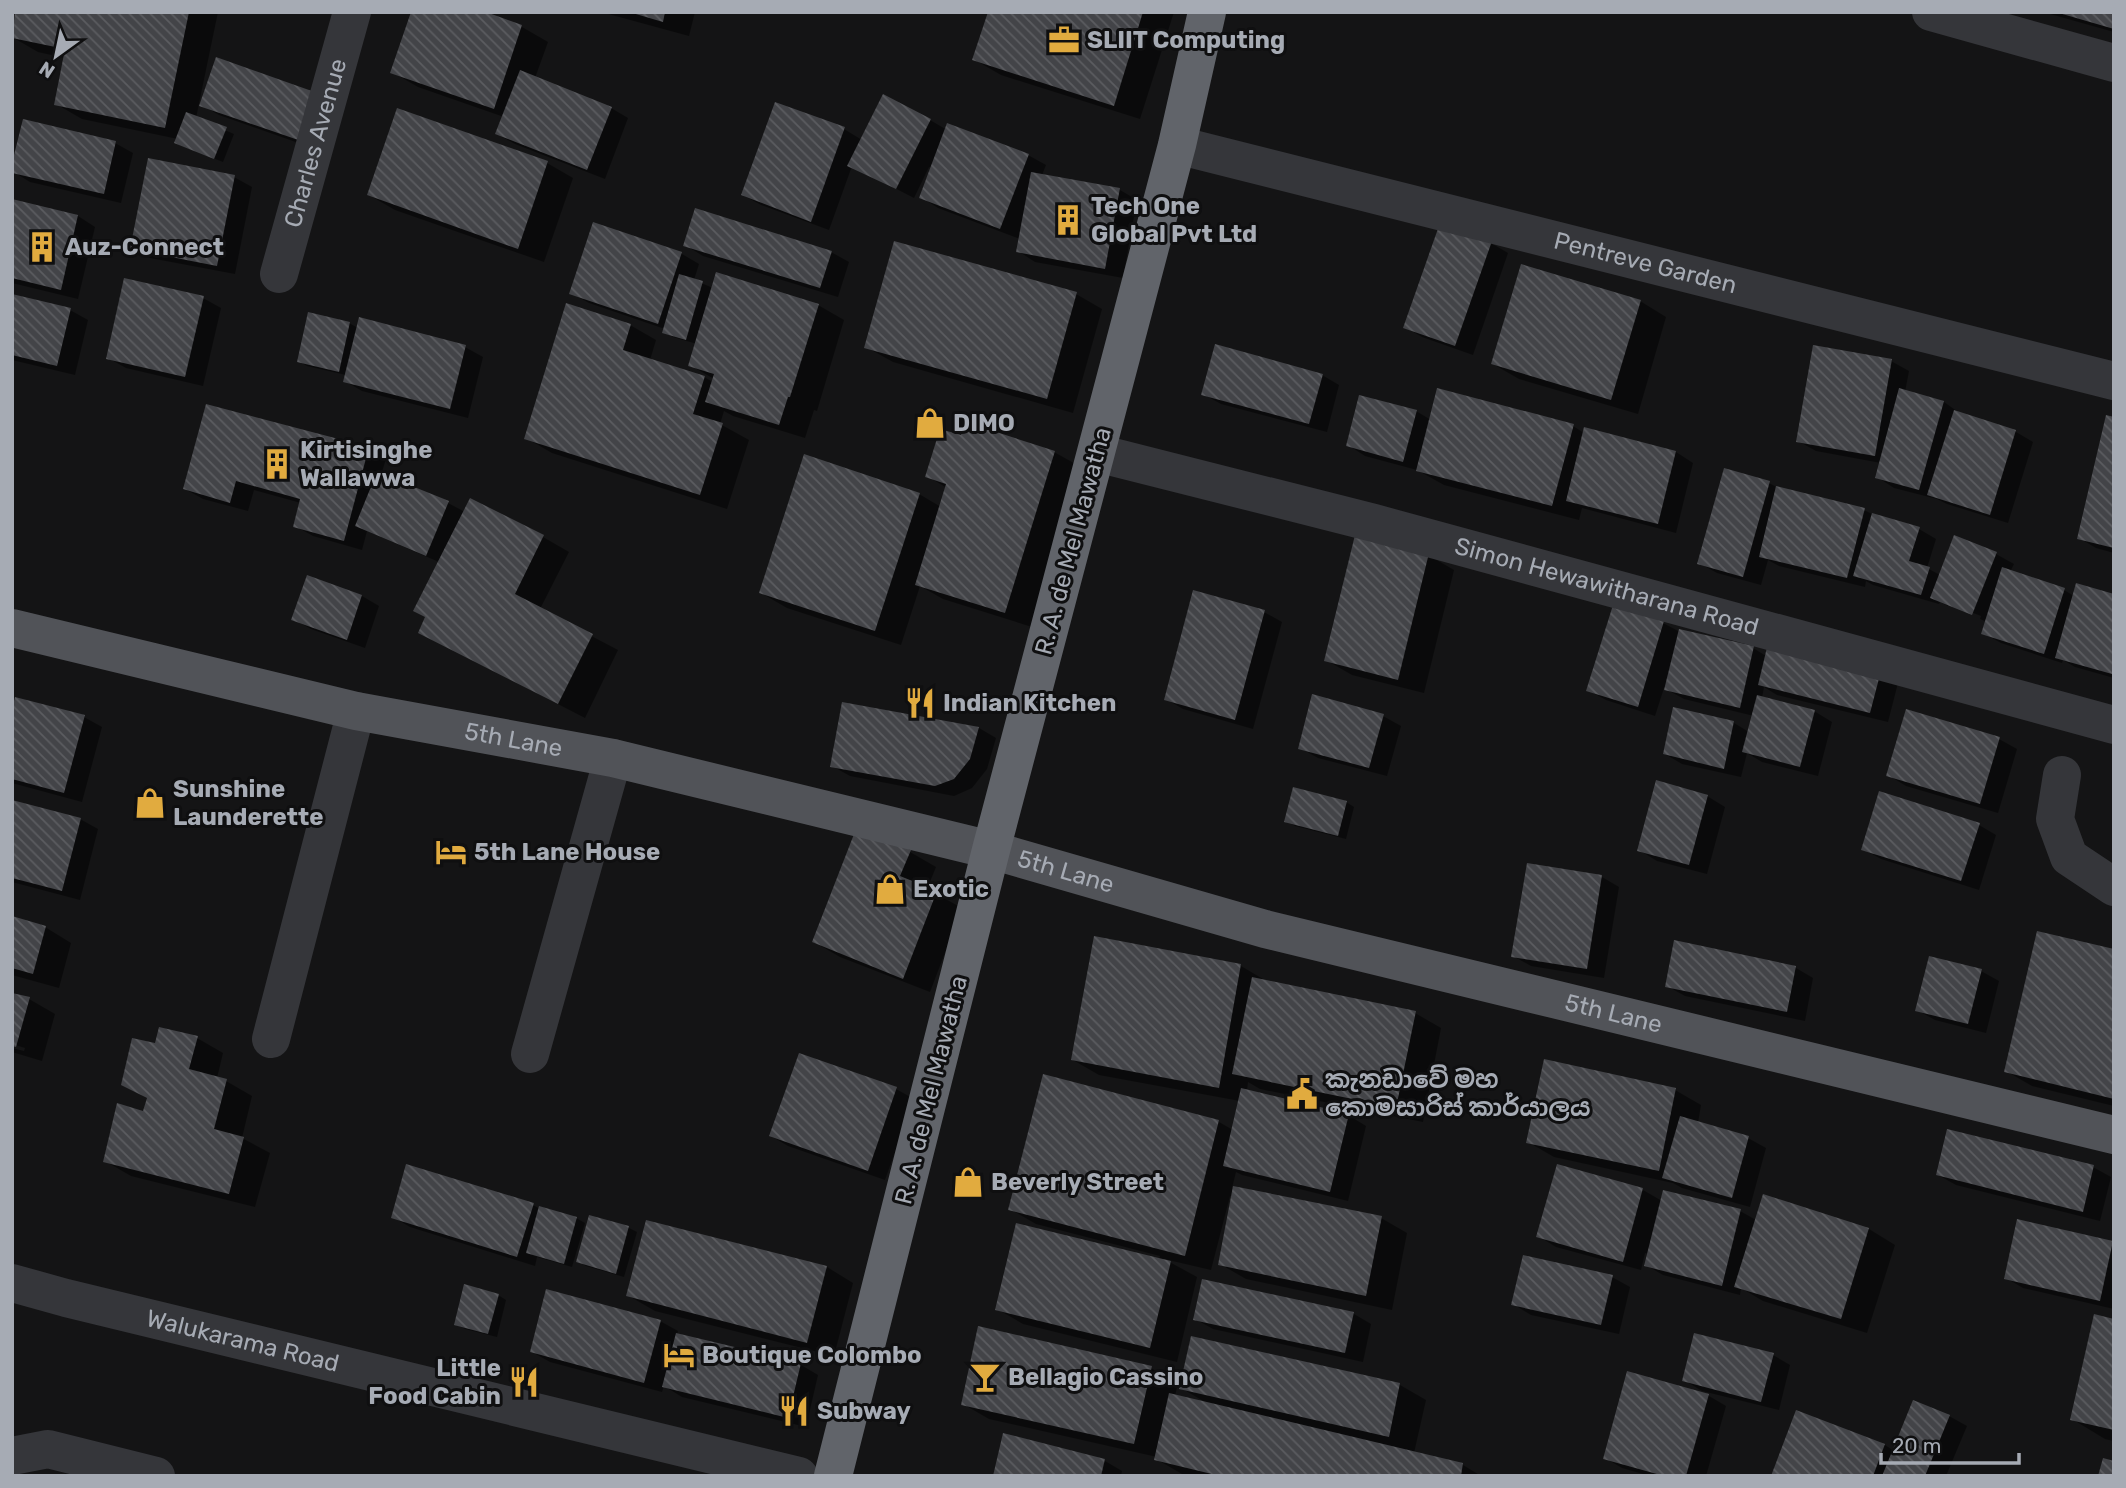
<svg xmlns="http://www.w3.org/2000/svg" width="2126" height="1488" font-family="Rubik,'Noto Sans Sinhala',sans-serif">
<style>
.shadow{fill:#0007}
.building{fill:url(#building-back-hatch)}
.lines{fill:none;stroke-linecap:round;stroke-linejoin:round}
.minor{stroke:#35363a;stroke-width:38}
.major{stroke:#515358;stroke-width:38}
.highway{stroke:#61646a;stroke-width:38}
.labels{text-anchor:middle;dominant-baseline:central;stroke-width:6;stroke-linejoin:round;paint-order:stroke}
.poi-label{font-size:24px;font-weight:bold;fill:#a6abb4;stroke:#0f0f10;text-anchor:start}
.street-label{font-size:24px;fill:#a6abb4;stroke:#0f0f10}
</style>
<defs>
<pattern id="building-back-hatch" width="6" height="6" patternUnits="userSpaceOnUse" patternTransform="scale(1.75)"><rect width="6" height="6" fill="#434448"/><path d="M-1 5l2 2M0 0l6 6M5-1l2 2" fill="none" stroke="#5b5c60"/></pattern>
</defs>
<rect width="100%" height="100%" fill="#141415"/>
<!-- shadow -->
<g class="shadow">
<polygon points="17,12 218,12 196,118 234,134 223,162 185,147 176,143 178,139 82,119 56,104 65,58 38,52 12,37"/>
<polygon points="481,12 522,27 548,42 535,78 611,108 628,118 605,179 515,144 497,134 504,117 418,87 392,72"/>
<polygon points="601,12 695,12 689,36"/>
<polygon points="990,12 1174,12 1140,119 1001,75 975,60"/>
<polygon points="2043,12 2114,12 2114,32"/>
<polygon points="217,60 324,152 219,115 202,105"/>
<polygon points="930,120 947,130 1028,155 1046,165 1042,175 1120,190 1137,200 1123,278 1035,262 1018,251 1020,239 938,208 921,197 932,168 929,167 914,198 852,166 829,230 761,205 743,195 844,129 862,140"/>
<polygon points="115,143 133,153 121,203 30,182 12,171"/>
<polygon points="547,163 573,178 544,262 395,210 369,195"/>
<polygon points="234,177 252,187 235,274 150,258 132,248"/>
<polygon points="12,201 78,216 95,227 78,299 12,283"/>
<polygon points="594,224 682,254 699,264 694,280 713,288 818,305 844,320 817,411 814,410 805,438 733,416 724,411 720,424 749,440 727,509 552,453 526,438 630,325 656,340 650,360 704,377 713,382 714,379 690,365 697,344 673,337 664,332 665,329 589,303 571,293"/>
<polygon points="1491,243 1508,253 1473,355 1422,337 1405,327"/>
<polygon points="685,245 831,252 849,262 838,297 703,256"/>
<polygon points="1076,294 1102,309 1073,413 893,362 866,347"/>
<polygon points="12,296 70,310 88,320 75,375 12,360"/>
<polygon points="203,298 221,308 203,386 126,368 108,358"/>
<polygon points="1640,301 1666,317 1638,414 1519,379 1493,364"/>
<polygon points="349,323 358,328 465,347 483,357 468,418 362,391 345,381 346,375 307,366 299,361"/>
<polygon points="1891,361 1909,371 1905,392 1944,402 1961,414 2016,432 2033,442 2008,523 1947,504 1937,499 1894,488 1877,477 1881,463 1816,451 1798,441"/>
<polygon points="1322,375 1339,385 1327,432 1221,404 1203,394"/>
<polygon points="1416,411 1431,420 1573,426 1584,433 1676,452 1693,463 1676,533 1582,508 1579,520 1444,485 1417,470 1365,456 1348,445"/>
<polygon points="2114,419 2114,553 2096,548 2079,538"/>
<polygon points="962,437 1054,452 1081,467 1032,627 943,599 920,586 901,645 787,608 761,593 919,494 941,507 947,488 927,476"/>
<polygon points="368,449 386,459 381,475 448,503 465,512 543,537 569,552 540,609 618,650 585,718 420,633 427,617 439,562 367,531 362,550 313,536 295,526 301,503 254,490 248,511 203,499 185,489"/>
<polygon points="1769,483 1780,489 1864,510 1874,515 1919,529 1936,539 1927,568 1940,575 1996,554 2014,564 2010,572 2064,590 2074,596 2114,596 2114,678 2075,667 2063,660 2062,663 2001,643 1983,633 1987,622 1980,619 1981,616 1948,603 1948,606 1940,602 1939,604 1873,585 1866,581 1865,587 1779,566 1768,560 1761,585 1717,573 1699,563"/>
<polygon points="1428,555 1454,570 1424,693 1352,675 1326,660"/>
<polygon points="308,577 362,596 379,606 365,648 311,629 293,619"/>
<polygon points="1614,607 1663,623 1680,632 1753,648 1766,656 1899,679 1888,722 1777,695 1764,687 1762,698 1814,711 1832,722 1818,776 1762,762 1747,753 1741,777 1682,764 1665,754 1674,709 1734,723 1749,732 1754,716 1684,699 1664,688 1655,716 1606,700 1588,690"/>
<polygon points="1264,612 1282,622 1253,729 1183,709 1166,699"/>
<polygon points="12,716 84,717 102,727 82,802 12,783"/>
<polygon points="1383,716 1401,726 1387,776 1318,758 1300,748"/>
<polygon points="979,728 996,738 987,769 972,788 954,796 850,776 832,766"/>
<polygon points="1999,739 2017,749 1998,813 1906,786 1888,775"/>
<polygon points="1707,796 1725,807 1707,874 1657,861 1639,850"/>
<polygon points="12,801 80,819 98,829 80,900 12,882"/>
<polygon points="1346,802 1354,807 1346,839 1295,826 1286,821"/>
<polygon points="1979,825 1996,835 1979,890 1881,859 1863,849"/>
<polygon points="910,852 936,867 927,889 962,908 930,992 840,957 814,942"/>
<polygon points="1528,865 1602,877 1619,887 1604,978 1531,966 1513,956"/>
<polygon points="12,918 45,927 71,943 59,988 12,975"/>
<polygon points="1095,938 1241,966 1268,982 1415,1013 1441,1028 1423,1122 1260,1089 1248,1082 1247,1091 1348,1115 1366,1126 1348,1201 1242,1175 1236,1172 1232,1188 1381,1218 1407,1233 1392,1310 1246,1279 1220,1264 1233,1196 1230,1196 1211,1270 1164,1259 1197,1277 1177,1362 1023,1324 997,1309 1159,1259 1160,1256 1036,1224 1010,1209 1044,1076 1219,1122 1233,1130 1240,1101 1099,1075 1073,1060"/>
<polygon points="2114,951 2114,1106 2032,1086 2006,1071"/>
<polygon points="1796,968 1813,978 1805,1021 1685,996 1667,986"/>
<polygon points="1981,971 1999,981 1986,1033 1935,1020 1917,1010"/>
<polygon points="29,999 55,1014 42,1061 12,1052 12,1048 24,1051 25,1048 12,1044"/>
<polygon points="197,1038 223,1053 217,1078 226,1081 252,1096 242,1138 270,1153 255,1207 131,1176 105,1161 145,1113 148,1099 123,1084 156,1045"/>
<polygon points="896,1089 914,1099 885,1180 788,1146 771,1136"/>
<polygon points="1675,1090 1701,1105 1698,1123 1748,1138 1766,1148 1750,1207 1682,1188 1673,1183 1554,1157 1528,1142"/>
<polygon points="2093,1167 2111,1177 2100,1221 1956,1185 1938,1175"/>
<polygon points="1643,1190 1662,1201 1740,1211 1756,1220 1764,1196 1869,1229 1895,1245 1867,1333 1763,1301 1741,1288 1740,1295 1663,1275 1646,1265 1649,1254 1645,1253 1641,1270 1556,1247 1538,1236"/>
<polygon points="533,1205 540,1209 576,1218 585,1223 572,1267 537,1257 535,1266 410,1227 393,1217"/>
<polygon points="590,1217 629,1228 637,1232 624,1277 586,1266 578,1261"/>
<polygon points="2112,1242 2114,1309 2023,1288 2006,1278"/>
<polygon points="827,1267 853,1283 834,1356 655,1311 629,1296"/>
<polygon points="1612,1277 1630,1287 1619,1334 1531,1315 1513,1304"/>
<polygon points="1204,1281 1354,1314 1371,1324 1363,1362 1213,1329 1195,1319"/>
<polygon points="498,1295 506,1300 497,1337 465,1329 456,1324"/>
<polygon points="660,1321 678,1331 677,1335 801,1365 818,1375 806,1427 682,1397 664,1386 662,1392 550,1362 532,1352"/>
<polygon points="2114,1321 2114,1441 2105,1439 2072,1419"/>
<polygon points="1192,1338 1400,1385 1426,1400 1414,1453 1463,1465 1481,1476 1189,1476 1182,1474 1156,1459 1157,1457 989,1419 963,1404 1151,1368 1178,1383 1175,1396 1205,1402 1181,1388"/>
<polygon points="1773,1355 1790,1365 1779,1410 1702,1391 1684,1380"/>
<polygon points="1629,1374 1709,1396 1726,1406 1706,1476 1650,1476 1622,1468 1605,1458"/>
<polygon points="1797,1413 1885,1445 1894,1451 1949,1416 1967,1426 1946,1476 1773,1476"/>
<polygon points="1005,1435 1105,1461 1122,1471 1121,1476 995,1476"/>
</g>
<!-- building -->
<g class="building">
<polygon points="15,12 189,12 165,128 54,105 65,49 12,38"/>
<polygon points="411,12 486,12 522,25 494,109 390,73"/>
<polygon points="629,12 665,12 663,22"/>
<polygon points="988,12 1143,12 1114,106 972,60"/>
<polygon points="2059,12 2114,12 2114,29 2059,13"/>
<polygon points="216,57 323,95 307,143 199,106"/>
<polygon points="520,70 612,107 587,170 495,134"/>
<polygon points="883,94 931,119 896,189 847,166"/>
<polygon points="775,102 845,127 811,222 741,195"/>
<polygon points="397,108 548,161 518,249 367,195"/>
<polygon points="186,112 227,127 214,159 174,143"/>
<polygon points="23,119 116,141 104,194 12,173 12,163"/>
<polygon points="947,123 1029,154 1000,229 919,198"/>
<polygon points="148,158 235,175 217,266 130,249"/>
<polygon points="1031,172 1120,188 1105,269 1016,252"/>
<polygon points="12,199 78,215 61,290 12,278"/>
<polygon points="695,208 832,251 820,288 683,246"/>
<polygon points="593,222 682,252 658,324 569,294"/>
<polygon points="1440,223 1492,241 1455,346 1403,328"/>
<polygon points="894,241 1077,292 1047,399 864,348"/>
<polygon points="1521,264 1641,300 1611,400 1491,364"/>
<polygon points="716,272 819,304 790,397 788,397 779,425 705,402 714,374 688,366"/>
<polygon points="679,274 703,281 686,340 662,333"/>
<polygon points="124,278 204,296 185,377 106,359"/>
<polygon points="12,294 71,308 57,366 12,355"/>
<polygon points="566,303 631,324 623,350 705,376 693,414 723,423 700,495 524,439"/>
<polygon points="308,312 350,322 339,372 297,362"/>
<polygon points="359,317 466,345 450,409 343,382"/>
<polygon points="1215,344 1323,374 1309,424 1201,395"/>
<polygon points="1813,345 1892,359 1875,456 1796,442"/>
<polygon points="1437,388 1574,424 1552,506 1416,471"/>
<polygon points="1899,388 1944,401 1919,490 1875,478"/>
<polygon points="1359,395 1417,410 1403,462 1346,446"/>
<polygon points="206,404 369,447 344,541 293,527 300,499 236,481 230,503 183,489"/>
<polygon points="1954,410 2016,430 1990,515 1927,495"/>
<polygon points="2106,415 2114,417 2114,548 2077,539"/>
<polygon points="965,422 1055,451 1005,613 915,585 946,484 925,477 940,429 961,435"/>
<polygon points="1584,427 1676,451 1658,524 1566,501"/>
<polygon points="804,454 920,493 875,631 759,593"/>
<polygon points="1724,468 1770,481 1743,577 1697,564"/>
<polygon points="377,472 449,501 426,556 355,526"/>
<polygon points="1776,486 1865,508 1847,578 1759,557"/>
<polygon points="470,498 544,535 515,594 593,634 558,704 418,633 425,617 413,611"/>
<polygon points="1872,513 1920,527 1909,561 1930,567 1921,595 1853,576"/>
<polygon points="1355,535 1429,553 1398,680 1324,661"/>
<polygon points="1954,535 1997,552 1972,615 1930,598"/>
<polygon points="2002,567 2065,588 2044,654 1981,634"/>
<polygon points="307,575 362,595 347,640 291,620"/>
<polygon points="2076,583 2114,594 2112,674 2055,658"/>
<polygon points="1193,590 1265,610 1235,720 1164,700"/>
<polygon points="1613,605 1664,621 1638,707 1586,691"/>
<polygon points="1679,629 1754,646 1740,708 1664,690"/>
<polygon points="1769,639 1882,667 1870,713 1758,685"/>
<polygon points="1312,694 1384,714 1369,768 1298,749"/>
<polygon points="1757,695 1815,710 1800,767 1742,752"/>
<polygon points="15,697 85,715 64,793 12,779 12,709"/>
<polygon points="842,702 979,727 970,759 954,779 935,786 830,767"/>
<polygon points="1673,707 1734,721 1724,769 1663,754"/>
<polygon points="1906,709 2000,737 1980,804 1886,776"/>
<polygon points="1656,780 1708,795 1689,865 1637,851"/>
<polygon points="1293,787 1347,801 1338,836 1284,822"/>
<polygon points="1879,791 1980,823 1961,881 1861,850"/>
<polygon points="12,800 81,818 62,891 12,878"/>
<polygon points="856,829 911,850 900,876 937,891 903,979 812,942"/>
<polygon points="1527,863 1602,875 1587,969 1511,957"/>
<polygon points="12,916 46,926 33,974 12,968"/>
<polygon points="2037,931 2114,949 2114,1099 2004,1072"/>
<polygon points="1094,936 1241,964 1219,1088 1071,1060"/>
<polygon points="1674,940 1796,966 1787,1012 1665,987"/>
<polygon points="1929,956 1982,969 1968,1024 1915,1011"/>
<polygon points="1252,977 1416,1011 1396,1108 1232,1074"/>
<polygon points="12,993 30,997 16,1047 12,1046"/>
<polygon points="159,1027 198,1036 189,1069 227,1079 214,1129 244,1137 229,1194 103,1162 117,1103 143,1111 147,1098 121,1085 132,1038 155,1043"/>
<polygon points="799,1053 897,1087 868,1171 769,1136"/>
<polygon points="1544,1059 1676,1088 1659,1171 1526,1143"/>
<polygon points="1043,1074 1219,1120 1185,1256 1008,1210"/>
<polygon points="1241,1088 1349,1114 1330,1192 1223,1166"/>
<polygon points="1680,1116 1749,1136 1732,1198 1662,1178"/>
<polygon points="1947,1129 2094,1165 2083,1212 1936,1175"/>
<polygon points="406,1164 534,1203 517,1257 391,1218"/>
<polygon points="1557,1164 1643,1188 1623,1262 1536,1237"/>
<polygon points="1233,1186 1382,1216 1366,1296 1218,1265"/>
<polygon points="1663,1190 1741,1209 1722,1286 1644,1266"/>
<polygon points="1763,1194 1869,1228 1841,1319 1734,1287"/>
<polygon points="539,1206 577,1217 564,1264 526,1253"/>
<polygon points="589,1215 629,1226 616,1274 576,1262"/>
<polygon points="2017,1219 2113,1241 2100,1301 2004,1279"/>
<polygon points="646,1220 827,1266 807,1343 626,1296"/>
<polygon points="1016,1223 1171,1261 1150,1348 995,1310"/>
<polygon points="1523,1255 1613,1275 1601,1325 1511,1305"/>
<polygon points="1202,1279 1354,1312 1345,1353 1193,1320"/>
<polygon points="464,1284 499,1294 488,1334 454,1325"/>
<polygon points="546,1289 661,1320 644,1383 530,1352"/>
<polygon points="2094,1314 2114,1319 2114,1430 2070,1420"/>
<polygon points="978,1326 1152,1366 1134,1444 961,1405"/>
<polygon points="676,1333 801,1363 788,1418 662,1387"/>
<polygon points="1694,1333 1774,1353 1761,1402 1682,1381"/>
<polygon points="1191,1336 1400,1383 1389,1437 1179,1389"/>
<polygon points="1627,1371 1709,1394 1686,1476 1664,1476 1603,1459"/>
<polygon points="1169,1393 1463,1463 1461,1476 1220,1476 1154,1460"/>
<polygon points="1913,1400 1950,1415 1925,1476 1882,1476"/>
<polygon points="1796,1410 1885,1444 1873,1476 1771,1476"/>
<polygon points="1003,1433 1105,1459 1101,1476 993,1476"/>
<polygon points="2103,1458 2114,1461 2114,1476 2098,1476"/>
</g>
<g class="lines">
<!-- minor -->
<g class="minor">
<polyline points="1931,12 2114,63"/>
<path id="s1" d="M1177 145 2114 381"/>
<path id="s2" d="M279 274 352 12"/>
<path id="s3" d="M1097 453 1374 523 2114 725"/>
<polyline points="2062,775 2055,819 2069,857 2114,887"/>
<polyline points="271,1039 356,711"/>
<polyline points="530,1054 613,758"/>
<path id="s4" d="M12 1283 66 1298 799 1476"/>
<polyline points="12,1456 48,1449 156,1476"/>
</g>
<!-- major -->
<path class="major" id="s5" d="M12 628 356 711 613 758 991 850 1265 929 2114 1135"/>
<!-- highway -->
<polyline class="highway" points="833,1476 991,850 1177,145 1207,12"/>
</g>
<!-- icons -->
<defs>
<symbol id="office-bare" viewBox="-9 -9 18 18"><path d="M-6-3h4V-5.5h4V-3h4V5H-6ZM-1-4.5V-3h2v-1.5ZM-6 0V1H6V0Z" fill="#e1ab3f" stroke="#0f0f10" stroke-width="2.5" paint-order="stroke"/></symbol>
<symbol id="building-bare" viewBox="-9 -9 18 18"><path d="M-4-6H4V6H1V3H-1V6H-4ZM-2.5-4.3h1.7v1.8h-1.7ZM.8-4.3h1.7v1.8H.8ZM-2.5-1h1.7V.8h-1.7ZM.8-1h1.7V.8H.8Z" fill="#e1ab3f" stroke="#0f0f10" stroke-width="2.5" paint-order="stroke"/></symbol>
<symbol id="shop-bare" viewBox="-9 -9 18 18"><path d="M-5-2.5h2.3a2.7 3.5 0 0 1 5.4 0H5L5.5 6h-11ZM-1.5-2.5h3a1.5 2.3 0 0 0-3 0Z" fill="#e1ab3f" stroke="#0f0f10" stroke-width="2.5" paint-order="stroke"/></symbol>
<symbol id="restaurant-bare" viewBox="-9 -9 18 18"><path d="M-5-6h1v4h1v-4h1v4h1v-4h1v5L-1.5 .5V6h-2V.5L-5-1ZM5-6V6H3V1.5H1.5Q1.5-4 5-6Z" fill="#e1ab3f" stroke="#0f0f10" stroke-width="2.5" paint-order="stroke"/></symbol>
<symbol id="hotel-bare" viewBox="-9 -9 18 18"><path d="M-6-4.5h1.5V1H6V5H4.5V3h-9V5H-6ZM-4 0a1.8 1.8 0 1 1 3.6 0ZM.5 0V-2.5h3Q6-2.5 6 0Z" fill="#e1ab3f" stroke="#0f0f10" stroke-width="2.5" paint-order="stroke"/></symbol>
<symbol id="civic-bare" viewBox="-9 -9 18 18"><path d="M-.6-6.5H3V-4.5H.6V-3L4-1V1h2V6H-6V1h2V-1L-.6-3ZM-1.2 2.5V6h2.4V2.5Z" fill="#e1ab3f" stroke="#0f0f10" stroke-width="2.5" paint-order="stroke"/></symbol>
<symbol id="bar-bare" viewBox="-9 -9 18 18"><path d="M-6-5H6L.8 .8V4.5H3.5V6h-7V4.5H-.8V.8Z" fill="#e1ab3f" stroke="#0f0f10" stroke-width="2.5" paint-order="stroke"/></symbol>
</defs>
<g fill-rule="evenodd">
<use href="#office-bare" x="1042" y="18" width="44" height="44"/>
<use href="#building-bare" x="1046" y="198" width="44" height="44"/>
<use href="#building-bare" x="20" y="225" width="44" height="44"/>
<use href="#shop-bare" x="908" y="401" width="44" height="44"/>
<use href="#building-bare" x="255" y="442" width="44" height="44"/>
<use href="#restaurant-bare" x="898" y="681" width="44" height="44"/>
<use href="#shop-bare" x="128" y="781" width="44" height="44"/>
<use href="#hotel-bare" x="429" y="830" width="44" height="44"/>
<use href="#shop-bare" x="868" y="867" width="44" height="44"/>
<use href="#civic-bare" x="1280" y="1072" width="44" height="44"/>
<use href="#shop-bare" x="946" y="1160" width="44" height="44"/>
<use href="#hotel-bare" x="657" y="1333" width="44" height="44"/>
<use href="#bar-bare" x="963" y="1355" width="44" height="44"/>
<use href="#restaurant-bare" x="502" y="1360" width="44" height="44"/>
<use href="#restaurant-bare" x="772" y="1389" width="44" height="44"/>
</g>
<g class="labels">
<!-- poi labels -->
<g class="poi-label">
<text x="1087" y="40">SLIIT Computing</text>
<text x="1091" y="206">Tech One<tspan x="1091" dy="28">Global Pvt Ltd</tspan></text>
<text x="65" y="247">Auz-Connect</text>
<text x="953" y="423">DIMO</text>
<text x="300" y="450">Kirtisinghe<tspan x="300" dy="28">Wallawwa</tspan></text>
<text x="943" y="703">Indian Kitchen</text>
<text x="173" y="789">Sunshine<tspan x="173" dy="28">Launderette</tspan></text>
<text x="474" y="852">5th Lane House</text>
<text x="913" y="889">Exotic</text>
<text x="1325" y="1080">කැනඩාවේ මහ<tspan x="1325" dy="28">කොමසාරිස් කාර්යාලය</tspan></text>
<text x="991" y="1182">Beverly Street</text>
<text x="702" y="1355">Boutique Colombo</text>
<text x="501" y="1368" text-anchor="end">Little<tspan x="501" dy="28">Food Cabin</tspan></text>
<text x="1008" y="1377">Bellagio Cassino</text>
<text x="817" y="1411">Subway</text>
</g>
<!-- street labels -->
<g class="street-label">
<text stroke="none"><textPath href="#s2" startOffset="136">Charles Avenue</textPath></text>
<text stroke="none"><textPath href="#s1" startOffset="483">Pentreve Garden</textPath></text>
<text transform="translate(1073 541) rotate(-75)">R. A. de Mel Mawatha</text>
<text stroke="none"><textPath href="#s3" startOffset="527">Simon Hewawitharana Road</textPath></text>
<text stroke="none"><textPath href="#s5" startOffset="514">5th Lane</textPath></text>
<text stroke="none"><textPath href="#s5" startOffset="1082">5th Lane</textPath></text>
<text stroke="none"><textPath href="#s5" startOffset="1648">5th Lane</textPath></text>
<text transform="translate(931 1090) rotate(-76)">R. A. de Mel Mawatha</text>
<text stroke="none"><textPath href="#s4" startOffset="238">Walukarama Road</textPath></text>
</g>
</g>
<!-- border -->
<rect width="2126" height="1488" fill="none" stroke="#a6abb4" stroke-width="28"/>
<!-- north arrow -->
<g transform="translate(56 56) rotate(213)" stroke="#0f0f10" stroke-width="5" paint-order="stroke">
<path d="M0-5L12 26L0 18L-12 26Z" fill="#a6abb4"/>
<text y="-10" font-size="19" font-weight="bold" text-anchor="middle" fill="#a6abb4">N</text>
</g>
<!-- scale -->
<path d="M1881 1453v10h138v-10" fill="none" stroke="#a6abb4" stroke-width="3.5"/>
<text x="1892" y="1453" font-size="21" fill="#a6abb4" stroke="#0f0f10" stroke-width="5" paint-order="stroke">20 m</text>
</svg>
